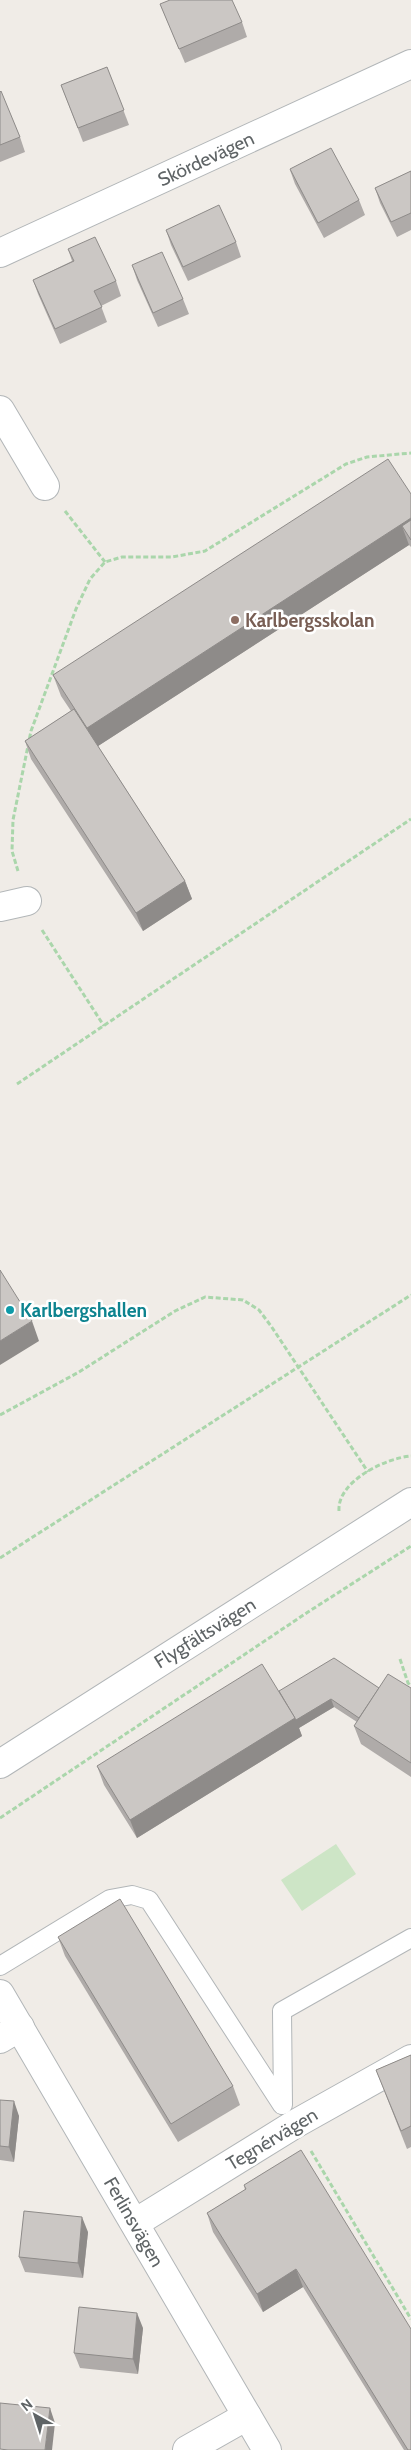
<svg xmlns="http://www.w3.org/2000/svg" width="411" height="2450" font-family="Cabin,sans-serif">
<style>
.green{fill:#cde5c6}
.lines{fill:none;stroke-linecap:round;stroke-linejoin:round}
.service-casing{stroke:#b2b6b8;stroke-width:20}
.minor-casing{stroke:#b2b6b8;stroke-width:30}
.tertiary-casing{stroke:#b2b6b8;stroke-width:30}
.path{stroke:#aad6ab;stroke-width:3;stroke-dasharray:5 2.5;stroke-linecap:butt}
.service{stroke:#fff;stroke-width:18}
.minor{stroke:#fff;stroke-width:28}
.tertiary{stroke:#fff;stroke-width:28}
.wall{fill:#afaba9}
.shaded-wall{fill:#8e8b89}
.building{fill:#cbc7c4;stroke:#8e8b89}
.education-dot{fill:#8d6e63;stroke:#fff;stroke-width:2}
.culture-dot{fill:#0f9aa8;stroke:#fff;stroke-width:2}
.labels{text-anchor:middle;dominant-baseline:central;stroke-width:5;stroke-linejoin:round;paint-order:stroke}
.street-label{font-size:19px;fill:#5f6466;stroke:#fff}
.education-label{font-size:19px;font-weight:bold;fill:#785e54;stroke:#fff;text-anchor:start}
.culture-label{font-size:19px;font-weight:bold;fill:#0d838f;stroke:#fff;text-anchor:start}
</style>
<rect width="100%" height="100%" fill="#f0ece7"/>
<!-- green -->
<polygon class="green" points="336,1844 356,1874 302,1911 281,1880"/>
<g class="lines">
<defs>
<g id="service">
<polyline points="0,1966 110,1899 132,1895 149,1900 282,2105"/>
<polyline points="283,2105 282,2011 411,1938"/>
</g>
<g id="minor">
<polyline points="0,253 411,64"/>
<polyline points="0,410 45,486"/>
<polyline points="0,907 27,901"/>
<polyline points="0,2039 20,2027"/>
<polyline points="135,2223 295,2124 411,2059"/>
<polyline points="187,2450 247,2416"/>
</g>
<g id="tertiary">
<polyline points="0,1764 411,1502"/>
<polyline points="0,1994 267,2450"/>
</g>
</defs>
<!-- service casing -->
<use href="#service" class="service-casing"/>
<!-- minor casing -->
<use href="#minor" class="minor-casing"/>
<!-- tertiary casing -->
<use href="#tertiary" class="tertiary-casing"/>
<!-- path -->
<g class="path">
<polyline points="65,511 105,562"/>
<polyline points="18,871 12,851 13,820 31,731 76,609 90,579 105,562 122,557 172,557 205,551 346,464 367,457 411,453"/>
<polyline points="42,930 104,1026"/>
<polyline points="17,1084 411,819"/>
<polyline points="0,1415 79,1372 175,1311 205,1297 243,1300 259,1310 271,1326 368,1472"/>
<path d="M339 1511C337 1481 386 1458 411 1456"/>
<polyline points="0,1558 411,1295"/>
<polyline points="400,1659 408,1683 411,1686"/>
<polyline points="0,1818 308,1612 411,1546"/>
<polyline points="311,2151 411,2319"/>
</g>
<!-- service -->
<use href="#service" class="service"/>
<!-- minor -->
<use href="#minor" class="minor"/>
<!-- tertiary -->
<use href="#tertiary" class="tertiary"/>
</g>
<!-- wall -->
<g class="wall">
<polygon points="160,4 242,22 247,37 185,63"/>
<polygon points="107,67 129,125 83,142 61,85"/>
<polygon points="0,92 20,137 25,152 0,162"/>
<polygon points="290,170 359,200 365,215 324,238 295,184"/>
<polygon points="411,171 411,230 397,237 380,203 375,188"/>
<polygon points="166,230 236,242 241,257 188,281 171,245"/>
<polygon points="68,249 116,281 121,296 101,306 107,322 60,344 38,294 33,280 72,261"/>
<polygon points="132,265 183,299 189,314 158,327 137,280"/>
<polygon points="411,494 411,547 409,545 98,746 185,881 192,899 143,931 31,759 25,741 71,711 61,696 53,675"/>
<polygon points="379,1688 411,1688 411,1777 361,1744 354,1726 357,1722 334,1707 299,1728 302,1736 137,1838 104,1785 97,1766 279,1691"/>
<polygon points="58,1937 233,2086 240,2105 178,2142 65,1956"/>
<polygon points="411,2055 411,2147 407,2149 376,2070"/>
<polygon points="0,2100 19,2116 14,2162 0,2160"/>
<polygon points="244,2185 411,2450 404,2450 303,2287 263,2312 213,2232 207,2213 245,2190"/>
<polygon points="88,2232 83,2278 25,2272 19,2257"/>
<polygon points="143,2328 138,2374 80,2368 74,2353"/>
</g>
<!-- shaded-wall -->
<g class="shaded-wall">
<polygon points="411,518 411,540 402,526 409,545 95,748 87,728"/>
<polygon points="185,881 192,899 143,931 136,913"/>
<polygon points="32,1321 39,1341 0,1365 0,1341"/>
<polygon points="331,1699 334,1707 299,1728 302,1736 137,1838 130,1820 295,1718"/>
<polygon points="14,2101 19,2116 14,2162 9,2147"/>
<polygon points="82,2217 88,2232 83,2278 78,2263"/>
<polygon points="296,2269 303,2287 263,2312 257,2294"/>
<polygon points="137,2313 143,2328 138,2374 133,2359"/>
<polygon points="50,2408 55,2423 52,2450 45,2450"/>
</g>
<!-- building -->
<g class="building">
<polygon points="170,0 232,0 242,22 179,49 160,4"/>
<polygon points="107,67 124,110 78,128 61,85"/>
<polygon points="1,91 20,137 0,145 0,92"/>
<polygon points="331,148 359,200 318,223 290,169"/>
<polygon points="411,171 411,213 391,222 375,188"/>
<polygon points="219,205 236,242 183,267 166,230"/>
<polygon points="95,237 116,281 94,291 102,307 55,329 33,280 74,261 68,249"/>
<polygon points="162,252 183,299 153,313 132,265"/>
<polygon points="388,459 411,494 411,518 87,728 53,675"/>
<polygon points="411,520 411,540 402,526"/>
<polygon points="74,709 185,881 136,913 25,741"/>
<polygon points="0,1270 32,1321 0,1341"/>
<polygon points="334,1658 379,1688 359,1718 331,1699 296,1720 279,1691"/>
<polygon points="262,1664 295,1718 130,1820 97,1766"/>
<polygon points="388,1674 411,1688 411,1763 354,1726"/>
<polygon points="120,1899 233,2086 171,2124 58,1937"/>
<polygon points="411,2055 411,2126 401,2131 376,2070"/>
<polygon points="0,2100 14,2101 9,2147 0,2146"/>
<polygon points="301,2150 411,2329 411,2450 408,2450 296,2269 257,2294 207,2213 246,2189 244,2185"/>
<polygon points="24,2211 82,2217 78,2263 19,2257"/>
<polygon points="79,2307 137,2313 133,2359 74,2353"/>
<polygon points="0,2403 50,2408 45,2450 8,2450 0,2449"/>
</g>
<!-- markers -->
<circle class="education-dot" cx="235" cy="620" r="5"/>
<circle class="culture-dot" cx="10" cy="1310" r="5"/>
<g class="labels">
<!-- street labels -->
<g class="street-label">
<text transform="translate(206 159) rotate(-25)">Skördevägen</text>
<text transform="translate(205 1633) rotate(-32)">Flygfältsvägen</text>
<text transform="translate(272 2139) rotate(-31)">Tegnérvägen</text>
<text transform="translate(134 2222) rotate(60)">Ferlinsvägen</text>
</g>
<!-- education labels -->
<g class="education-label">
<text x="245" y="620">Karlbergsskolan</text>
</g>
<!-- culture labels -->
<g class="culture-label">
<text x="20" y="1310">Karlbergshallen</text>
</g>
</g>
<!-- north arrow -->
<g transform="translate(35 2415) rotate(321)" stroke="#ffffff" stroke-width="4" paint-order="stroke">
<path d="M0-4L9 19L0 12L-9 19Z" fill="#5f6466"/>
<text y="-8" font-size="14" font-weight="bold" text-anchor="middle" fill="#5f6466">N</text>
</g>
</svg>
